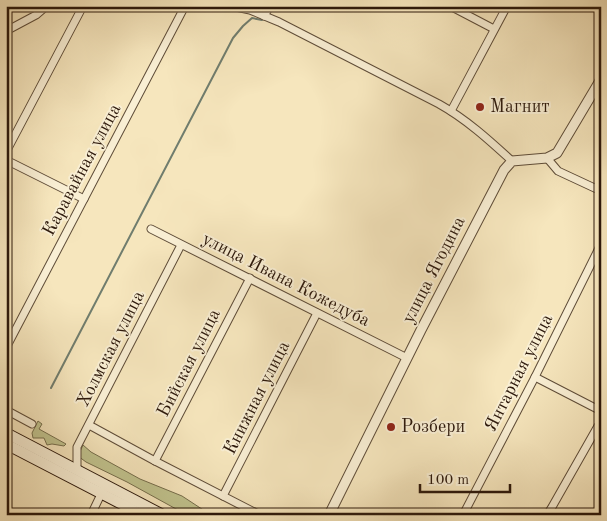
<svg xmlns="http://www.w3.org/2000/svg" width="607" height="521" font-family="'Old Standard TT',serif">
<style>
.green{fill:#c1c38e;stroke:#766e4c}
.lines{fill:none;stroke-linecap:round;stroke-linejoin:round}
.stream{stroke:#707d6e;stroke-width:2}
.minor-casing{stroke:#5e4c38;stroke-width:9}
.tertiary-casing{stroke:#5e4c38;stroke-width:11}
.secondary-casing{stroke:#2c180b;stroke-width:12}
.minor{stroke:#f9efd4;stroke-width:7}
.tertiary{stroke:#f9efd4;stroke-width:9}
.secondary{stroke:#f9efd4;stroke-width:10}
.poi-dot{fill:#8f2418;stroke:#f9efd4;stroke-width:2}
.labels{text-anchor:middle;dominant-baseline:central;stroke-width:4;stroke-linejoin:round;paint-order:stroke}
.poi-label{font-size:18px;fill:#2c180b;stroke:#f9efd4;text-anchor:start}
.street-label{font-size:18px;fill:#2c180b;stroke:#f9efd4}
</style>
<rect width="100%" height="100%" fill="#f6e6bd"/>
<filter id="stains"><feTurbulence type="fractalNoise" baseFrequency=".004" numOctaves="4"/><feColorMatrix values="0 0 0 0 .2 0 0 0 0 .09 0 0 0 0 .02 0 0 0 .5 -.17"/></filter>
<radialGradient id="worn" r=".72"><stop offset=".6" stop-color="#630" stop-opacity="0"/><stop offset="1" stop-color="#630" stop-opacity=".3"/></radialGradient>
<!-- green -->
<g class="green">
<polygon points="38,421 42,424 39,429 66,444 64,446 52,444 47,445 44,438 33,438 32,433"/>
<polygon points="83,445 91,452 140,479 182,496 211,515 187,515 127,482 86,462 78,456"/>
</g>
<g class="lines">
<!-- stream -->
<polyline class="stream" points="51,388 233,38 243,26 252,18 262,20"/>
<defs>
<g id="minor">
<path d="M231 6 250 10 279 22 439 104C466 119 489 140 512 161"/>
<polyline points="450,6 494,29"/>
<polyline points="264,16 270,6"/>
<polyline points="6,31 36,15 43,9"/>
<polyline points="451,111 507,6"/>
<polyline points="6,152 83,6"/>
<polyline points="547,158 558,171 601,191"/>
<polyline points="6,160 84,199"/>
<polyline points="151,229 407,358"/>
<polyline points="6,348 185,6"/>
<polyline points="535,377 601,411"/>
<polyline points="6,410 32,424"/>
<polyline points="89,425 155,461 260,515"/>
<polyline points="155,461 250,278"/>
<polyline points="75,470 77,466 77,447 181,245"/>
<polyline points="223,496 317,313"/>
<polyline points="91,515 103,490"/>
<polyline points="463,515 535,377 601,244"/>
<polyline points="547,515 552,507 598,426"/>
</g>
<polyline id="tertiary" points="329,515 421,330 504,170 512,161 547,158 557,153 601,79"/>
<g id="secondary">
<polyline points="6,433 163,515"/>
<polyline points="6,444 143,515"/>
</g>
</defs>
<!-- minor casing -->
<use href="#minor" class="minor-casing"/>
<!-- tertiary casing -->
<use href="#tertiary" class="tertiary-casing"/>
<!-- secondary casing -->
<use href="#secondary" class="secondary-casing"/>
<!-- minor -->
<use href="#minor" class="minor"/>
<!-- tertiary -->
<use href="#tertiary" class="tertiary"/>
<!-- secondary -->
<use href="#secondary" class="secondary"/>
</g>
<!-- markers -->
<g class="poi-dot">
<circle cx="480" cy="107" r="5"/>
<circle cx="391" cy="427" r="5"/>
</g>
<g class="labels">
<!-- poi labels -->
<g class="poi-label">
<text x="490" y="107">Магнит</text>
<text x="401" y="427">Розбери</text>
</g>
<!-- street labels -->
<g class="street-label">
<text transform="translate(82 170) rotate(-62)">Каравайная улица</text>
<text transform="translate(434 270) rotate(-63)">улица Ягодина</text>
<text transform="translate(286 280) rotate(27)">улица Ивана Кожедуба</text>
<text transform="translate(111 349) rotate(-63)">Холмская улица</text>
<text transform="translate(189 363) rotate(-63)">Бийская улица</text>
<text transform="translate(519 373) rotate(-63)">Янтарная улица</text>
<text transform="translate(257 398) rotate(-63)">Книжная улица</text>
</g>
</g>
<!-- margin -->
<rect width="607" height="521" fill="none" stroke="#f6e6bd" stroke-width="25"/>
<rect x="8" y="8" width="592" height="506" fill="none" stroke="#2c180b" stroke-width="2.5"/>
<rect x="12" y="12" width="582" height="496" fill="none" stroke="#2c180b"/>
<!-- scale -->
<path d="M420 484v8h90v-8" fill="none" stroke="#2c180b" stroke-width="2.5"/>
<text x="427" y="484" font-size="15" fill="#2c180b" stroke="#f9efd4" stroke-width="4" paint-order="stroke">100 m</text>
<rect width="100%" height="100%" filter="url(#stains)"/>
<rect width="100%" height="100%" fill="url(#worn)"/>
</svg>
